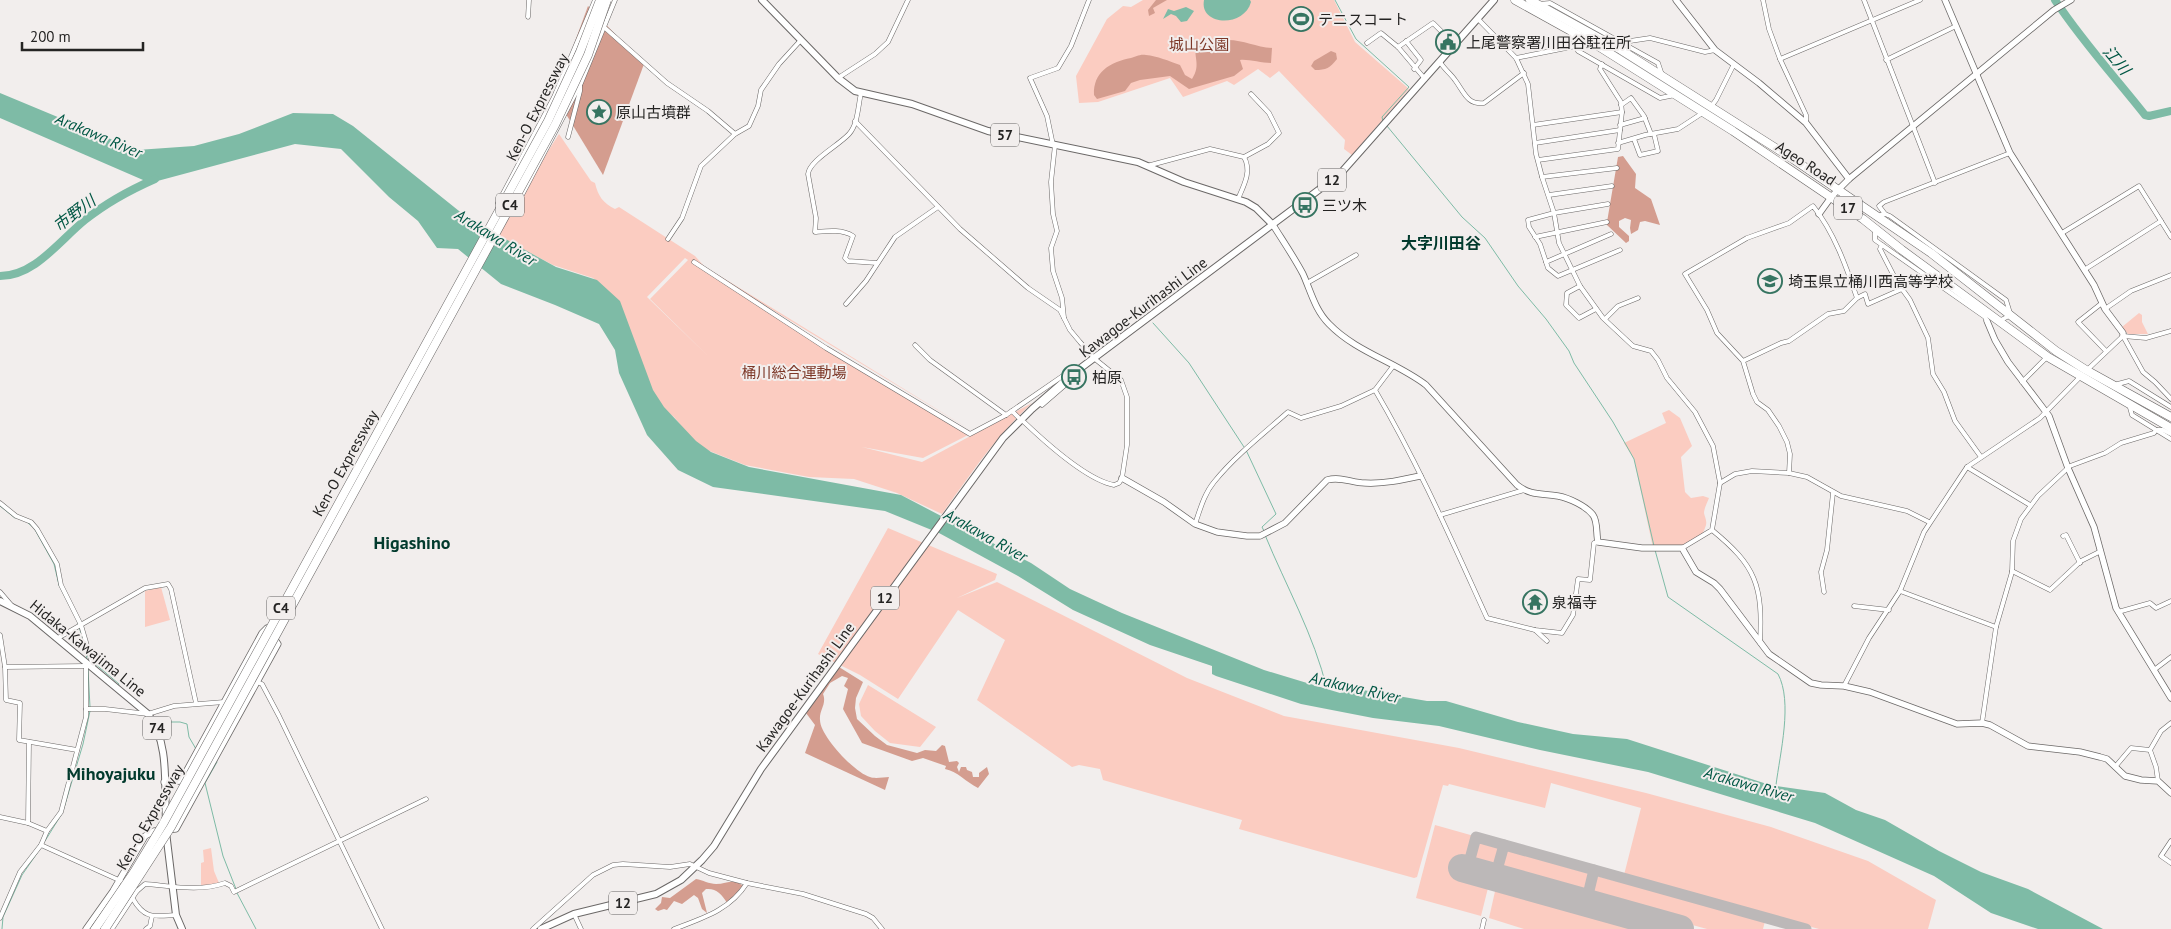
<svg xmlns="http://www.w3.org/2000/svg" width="2171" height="929" font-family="'PT Sans','Noto Sans JP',sans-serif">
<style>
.green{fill:#fbccc1;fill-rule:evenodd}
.forest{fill:#d49d8f}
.water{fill:#7ebba6}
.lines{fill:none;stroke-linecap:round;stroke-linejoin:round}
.stream{stroke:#7ebba6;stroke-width:1}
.river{stroke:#7ebba6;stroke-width:8}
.taxiway{stroke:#bcb8b8;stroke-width:11}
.runway{stroke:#bcb8b8;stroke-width:28}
.street-casing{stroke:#6b6867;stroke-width:5}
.secondary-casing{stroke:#6b6867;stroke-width:7}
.primary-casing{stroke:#6b6867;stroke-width:8}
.highway-casing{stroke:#6b6867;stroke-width:9}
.street{stroke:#fff;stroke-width:4}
.secondary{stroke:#fff;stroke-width:5.5}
.primary{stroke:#fff;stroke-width:6}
.highway{stroke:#fff;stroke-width:8}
.highway-bridge-casing{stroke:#6b6867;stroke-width:9;stroke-linecap:butt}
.highway-bridge{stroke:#fff;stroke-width:8}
.labels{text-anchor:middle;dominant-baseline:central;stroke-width:4;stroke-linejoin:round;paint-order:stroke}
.shield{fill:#f2eeed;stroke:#626160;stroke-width:1}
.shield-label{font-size:14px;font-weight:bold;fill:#252423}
.poi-label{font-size:15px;fill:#252423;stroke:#f2eeed;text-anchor:start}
.park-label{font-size:15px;fill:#7d3828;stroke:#f2eeed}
.street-label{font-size:15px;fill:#252423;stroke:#f2eeed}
.water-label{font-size:16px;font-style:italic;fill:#005744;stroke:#f2eeed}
.neighbourhood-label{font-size:16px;font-weight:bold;fill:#023a2d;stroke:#f2eeed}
.quarter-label{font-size:18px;font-weight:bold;fill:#023a2d;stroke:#f2eeed}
</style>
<rect width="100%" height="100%" fill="#f2eeed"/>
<!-- green -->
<g class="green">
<polygon points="1143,0 1334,0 1355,42 1409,89 1352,155 1344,149 1345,140 1279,71 1270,78 1258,69 1234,85 1227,81 1183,97 1170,78 1098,102 1079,103 1076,76 1107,19 1123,6 1131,7"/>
<path d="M559 134 591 181 595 183C598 196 603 203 615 209L619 207 695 256 704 266 720 276 974 432 723 280 826 348 970 434 923 458 862 447 922 462 1032 403C996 436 970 475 942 514L897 493 854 479 809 477 745 465 707 450 692 439 674 417 660 406 649 388 616 299 593 278 553 265 495 234ZM685 258 688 260 650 299 708 356 647 297Z"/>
<polygon points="2139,313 2142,315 2142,322 2148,334 2128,334 2122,327"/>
<path d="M1669 410 1680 418 1692 446 1681 457 1685 492 1691 498 1703 496 1709 498C1707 503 1704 509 1704 513 1705 518 1707 520 1706 525 1699 550 1674 548 1653 548L1634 459 1624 443 1666 423 1662 413Z"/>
<polygon points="888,528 997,574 995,580 957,598 997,582 1187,678 1284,716 1459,748 1646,793 1771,827 1868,861 1936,900 1928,929 1819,929 1624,875 1641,808 1551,783 1545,808 1449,784 1448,786 1443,785 1417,877 1414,878 1239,829 1242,820 1103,780 1100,769 1079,765 1072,767 977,700 1005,640 958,610 898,699 860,675 818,654"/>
<polygon points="161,587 170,620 145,627 145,591"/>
<polygon points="868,685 936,727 920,747 890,743 875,731 861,716 859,704"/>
<polygon points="1435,825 1474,836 1466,861 1462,861 1458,877 1489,884 1481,916 1416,898"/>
<polygon points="1478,842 1499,847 1493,868 1472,863"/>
<polygon points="211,848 214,871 219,883 201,886 201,863 204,862 203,850"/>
<polygon points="1507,850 1590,874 1583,894 1501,870"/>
<polygon points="1597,876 1765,921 1763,929 1707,929 1591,897"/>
<polygon points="1496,887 1651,929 1524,929 1489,918"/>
</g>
<!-- forest -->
<g class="forest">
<polygon points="1156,0 1167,0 1153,8 1155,13 1149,16 1148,10"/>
<polygon points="588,6 644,64 603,175 555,96"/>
<path d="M1225 40C1242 39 1255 47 1272 48L1271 63C1261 63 1248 59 1240 60L1243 69 1234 76 1189 89 1170 76 1140 80 1131 83 1125 91 1097 99 1094 95C1093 72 1110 62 1131 58 1136 57 1139 54 1146 55 1157 56 1169 61 1180 65L1185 75 1192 79C1202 64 1192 56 1197 44L1204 43 1218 46Z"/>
<path d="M1331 51 1336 53 1337 59C1330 68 1326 70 1315 70L1311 66 1314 61Z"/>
<polygon points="1623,156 1636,174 1635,188 1651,199 1660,225 1645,221 1640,222 1638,230 1631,234 1630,228 1631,220 1625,218 1619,221 1619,227 1629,236 1629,241 1626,243 1607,225 1607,222 1618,157"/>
<path d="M839 667 863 682 856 698 855 708 857 719 875 736 887 745 917 753 925 750 936 751 942 745 945 746 949 762 957 761 959 763 957 767 959 772 961 767H966L967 770 972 772 973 777H979V773L987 767 989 774 978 788C966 782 957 771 945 769L946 766 923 758 912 761 862 743 843 709 848 689 844 686 848 678 842 676 830 683 823 694C827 704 819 710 820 720 820 736 855 773 870 777 875 779 884 777 889 777L885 790 805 753 815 725 806 713Z"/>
<path d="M696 879C703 880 709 884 716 884 727 884 734 877 743 886L727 903C722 894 716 888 706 889L702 893 707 913 702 909 698 898 694 895 682 904 674 901 667 910 664 909 658 911 655 909 661 903 662 897 670 898Z"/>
</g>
<!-- water -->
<g class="water">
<path d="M1204 0H1250L1251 2C1244 28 1199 26 1204 0Z"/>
<polygon points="1186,7 1194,11 1187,21 1181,22 1176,16 1171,14 1163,19 1168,9 1174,11"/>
<polygon points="0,93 137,150 194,146 239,134 293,113 333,114 353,126 469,219 556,267 597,280 620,301 653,390 664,407 696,441 711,452 749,467 901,495 1031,563 1070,589 1122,613 1264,670 1340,693 1345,692 1351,688 1427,701 1446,701 1518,722 1573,734 1627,739 1770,785 1825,793 1856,810 1885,820 1939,851 1981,872 2028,889 2103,929 2038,929 1991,913 1934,876 1815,823 1648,772 1540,750 1439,726 1373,718 1301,704 1216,676 1212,674 1212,666 1150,645 1073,610 1018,576 939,533 885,511 713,487 678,470 647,435 619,373 615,350 599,324 555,305 501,284 458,249 437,248 418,221 389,197 341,149 295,144 150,183 0,118"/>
</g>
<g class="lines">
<!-- stream -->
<g class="stream">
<polyline points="1335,0 1356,39 1409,87 1382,117 1383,121"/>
<polyline points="1387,126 1462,217 1485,238 1518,286 1546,319 1569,351 1574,363 1613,422 1634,459 1654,546"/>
<polyline points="1153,323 1189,363 1244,447"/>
<polyline points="1246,450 1276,514 1262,527 1264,531"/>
<polyline points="0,506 15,518"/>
<polyline points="28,523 34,528 54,564 59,585 77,620 83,640"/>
<path d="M1265 535C1286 586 1314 635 1327 689"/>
<path d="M1655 550 1668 597 1778 674C1793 702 1780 753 1776 785"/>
<polyline points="85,644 87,660"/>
<polyline points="93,662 119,684 118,686"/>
<polyline points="88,669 90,707"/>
<polyline points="157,722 180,722 187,724 189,737 196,749"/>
<polyline points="217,762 205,783 223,856 236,889"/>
<polyline points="64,808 83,744 90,711"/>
<polyline points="45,841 61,815"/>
<polyline points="237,893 256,929"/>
<polyline points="2,929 3,917 22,875 42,846"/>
</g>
<!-- river -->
<g class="river">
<path d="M2055 0C2082 41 2115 77 2145 115L2149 116 2171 111"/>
<path d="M0 276C35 276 60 240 85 220 106 203 130 190 155 179"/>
</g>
<!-- taxiway -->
<g class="taxiway">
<polyline points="1467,870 1476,837 1806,929"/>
<polyline points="1495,877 1504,845"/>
<polyline points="1586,903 1594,870"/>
</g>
<!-- runway -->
<polyline class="runway" points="1462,868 1680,929"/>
<defs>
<g id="street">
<polyline points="1763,0 1769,29 1780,59 1806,115 1806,123"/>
<polyline points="1864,0 1935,183"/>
<polyline points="1539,4 1550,3 1658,63 1662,75"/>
<polyline points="528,17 529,0"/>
<polyline points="1478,19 1516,58 1528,84 1536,154 1542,177 1554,213 1559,243 1580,286 1603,318 1633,346 1651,351 1658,360 1667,378 1695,412 1713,446 1720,483 1712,530 1682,548"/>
<polyline points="605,28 667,83 708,111 735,134"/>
<polyline points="1570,32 1576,46"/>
<polyline points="1406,41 1421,60 1414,69"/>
<polyline points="1367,43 1381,33 1398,47 1425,79"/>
<polyline points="1627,45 1630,41 1650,38 1705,52 1715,50"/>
<polyline points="1398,47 1433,23 1455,45"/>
<polyline points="1516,58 1576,46 1578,51 1660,98 1675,95"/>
<polyline points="1780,59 1920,0"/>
<polyline points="1886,60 1956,26"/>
<path d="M1440 62C1444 69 1451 74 1455 80 1464 92 1467 105 1484 103L1524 73"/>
<polyline points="838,78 875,54 888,42 908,0"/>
<path d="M861 93C858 106 858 124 849 134 838 146 810 160 808 174L816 218 815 232C827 231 842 229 853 236L845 258 848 261 877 263"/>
<polyline points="1621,105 1631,98 1644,116 1651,134"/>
<polyline points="1710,108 1716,100 1734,64"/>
<path d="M855 121 960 229 1028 288 1060 310 1070 330 1080 342 1095 359 1121 380 1127 397V445L1122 478 1119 483 1114 485C1087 480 1044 441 1024 422"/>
<polyline points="1533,125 1622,112"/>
<polyline points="1620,125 1645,118"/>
<polyline points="568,137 580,91 580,86"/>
<polyline points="1634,139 1640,155 1658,151 1654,134"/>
<polyline points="1535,143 1620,130"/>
<polyline points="1618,143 1645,135 1678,129 1704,112"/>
<polyline points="1053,145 1047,116 1030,78 1058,68 1071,46 1089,0"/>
<polyline points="1055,145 1051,182 1053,214 1057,231 1051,248 1053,271 1062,298 1064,318"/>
<polyline points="1244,157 1268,144 1279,133 1269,113 1251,94"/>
<polyline points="1538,160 1618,149 1622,112 1621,102 1600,69 1602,64"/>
<path d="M1147 166 1210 149 1244 157C1252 171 1244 185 1238 199"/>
<polyline points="1542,177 1617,168"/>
<polyline points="1549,195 1612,186"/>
<polyline points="1608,204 1554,213 1528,220 1529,227 1540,244 1548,268 1558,276 1620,250"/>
<polyline points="503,206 498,203 554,97 595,0"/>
<polyline points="509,210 513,212 581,83 615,0"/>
<polyline points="1885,214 1879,206 1884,202 2010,153"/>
<polyline points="1877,216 1885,214 1890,216 2006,300 2010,313 2007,317 1999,321"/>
<polyline points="1875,228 1875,240 1985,317 1987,321"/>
<polyline points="2062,233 2139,186 2171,237"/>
<polyline points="1535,237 1607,222"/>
<polyline points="668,239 682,218 701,166 735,134 749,126 758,106 761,90 779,64 800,41"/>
<polyline points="1882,245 1880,249 1897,282 1910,300 1928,338 1933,374 1944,392 1955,421 1981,457"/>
<polyline points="694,262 826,348 970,434 1006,415 1067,373 1072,379 1042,405"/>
<polyline points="1546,262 1611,234"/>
<polyline points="2084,270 2161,221"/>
<polyline points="1307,283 1356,255"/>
<polyline points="1580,286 1567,293 1566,305 1579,318 1596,309"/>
<polyline points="1857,298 1865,294 1868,304 1902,289"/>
<polyline points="2102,303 2078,322 2106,351"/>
<polyline points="846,304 866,281 895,237 938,207"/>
<polyline points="2105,309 2131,291 2171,275"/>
<polyline points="1605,319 1618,306 1638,298"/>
<polyline points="2123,336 2143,372 2155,382 2171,399"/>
<polyline points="915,345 930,360 1006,415"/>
<path d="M1743 361 1781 343 1789 341 1828 314 1844 311 1857 298C1846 266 1834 232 1813 206L1789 223 1747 238 1685 274 1707 310 1717 333 1743 361 1753 394 1757 402 1768 410 1779 426 1787 442 1790 454 1789 473"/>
<polyline points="2086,371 2123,336 2146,338 2171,331"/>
<polyline points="2022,382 2046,358"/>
<polyline points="2114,385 2129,381 2171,407"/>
<path d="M1375 390C1418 463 1452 541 1487 618L1535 630 1562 633 1573 615 1578 579 1590 580 1594 543 1598 542"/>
<polyline points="2129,404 2132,415 2171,439"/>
<polyline points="1012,411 1018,417"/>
<polyline points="1967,467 2030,505"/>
<polyline points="1720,483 1735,474 1752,471 1789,473 1807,477 1841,496 1907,511 1929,522"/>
<polyline points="0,503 16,516 31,522 37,529 57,564 61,585 81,625 93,666"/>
<polyline points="1440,515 1524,490"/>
<path d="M1195 524C1200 510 1204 494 1214 482 1235 456 1263 434 1288 412L1301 418 1341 406 1375 390 1394 365"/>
<path d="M1712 530C1756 566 1763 585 1760 643"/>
<polyline points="2063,536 2066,535 2080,563"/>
<polyline points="2012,571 2050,590 2081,561 2101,551"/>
<polyline points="1900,591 1996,627"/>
<polyline points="0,592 12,606"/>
<polyline points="1824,592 1821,572 1827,550 1833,493"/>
<polyline points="1854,606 1889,610"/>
<polyline points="2118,612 2150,603 2156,608 2171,601"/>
<polyline points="1535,630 1547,641"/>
<polyline points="0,635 5,667 6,700 20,703 19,740 77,750"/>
<polyline points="58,638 145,588 168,584 171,589 196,703"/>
<polyline points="5,667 86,666"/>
<polyline points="2154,670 2171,657"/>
<polyline points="257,682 262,684 279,716 382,929"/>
<polyline points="1844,686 1869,638 1900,591 1924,532 1967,467 2040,418 2081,376"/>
<polyline points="86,709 105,709 148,714 174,706 224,702"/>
<polyline points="1982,723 1996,627 2012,572 2013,541 2021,519 2038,496 2070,466 2105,453 2121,443 2154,433 2156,430 2163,430 2171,434"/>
<polyline points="2150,750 2161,731 2171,723"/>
<polyline points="2150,750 2156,767 2158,781"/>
<polyline points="2115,767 2131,748 2150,750"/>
<polyline points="0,817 28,823 47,831"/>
<polyline points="28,823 29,742"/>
<polyline points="2171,841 2161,856 2171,863"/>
<polyline points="41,845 121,881"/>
<path d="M132 887 137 891 145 884C172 886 199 892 225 883L231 886 234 892 426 799"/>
<path d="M133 899C145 920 155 916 176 915"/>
<polyline points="574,914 581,929"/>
<polyline points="0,918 20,872 41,845 47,831 61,812 86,717 86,666 88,664"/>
<polyline points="112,929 137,891"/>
<polyline points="146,929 150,926 152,916"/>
<polyline points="533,929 593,875 613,865 623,864 670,867 690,864 709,873 747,883 803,894 866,914 873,918 882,929"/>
<path d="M674 929C703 918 730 910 747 883"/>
<polyline points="1482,929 1484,920"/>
</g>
<g id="secondary">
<polyline points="1676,0 1715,50 1759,83 1806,123 1849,179"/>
<polyline points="1945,0 2010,153 2094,285 2105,309 2123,333 2123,336"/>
<polyline points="1819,214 1832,196 1849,179 2054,10 2071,0"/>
<path d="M1273 225C1283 241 1294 257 1303 274 1311 292 1315 310 1329 324 1356 352 1396 362 1426 385L1517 485C1531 496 1542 493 1558 496 1569 498 1586 506 1593 515 1598 522 1596 534 1598 542L1642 548H1682L1696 572 1714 583 1720 589 1769 654 1811 683 1821 685 1844 686 1870 692 1957 724 1982 723 1990 725 2028 746 2080 752 2100 757 2107 759 2125 776 2141 780 2158 781 2171 793"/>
<polyline points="1987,321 1995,340 2008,362 2049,416 2068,468 2094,527 2116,608 2171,698"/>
<path d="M1122 478 1164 502 1195 524 1217 532 1247 536H1260L1285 523 1327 480C1341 476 1352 483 1365 483 1384 484 1402 480 1420 476"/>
<polyline points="86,929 113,891 145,836 154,831 176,829 278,644 267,628 262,633 181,781 164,782"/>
</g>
<g id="primary">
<polyline points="762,0 838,78 855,91 912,104 988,131 1138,162 1184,182 1246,202 1256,208 1273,225"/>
<path d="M0 601 30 616 148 714C170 743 164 786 166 820"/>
<polyline points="166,832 176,915 182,929"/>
<polyline points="541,929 574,914 656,894 681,880 702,860 714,846 761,769 1003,438 1032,409 1070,376 1340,174 1494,0"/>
</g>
<g id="highway">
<polyline points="1515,0 1598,46 1733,131 1863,219 1902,250 2048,357 2171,428"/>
<polyline points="1530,0 1621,50 1793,159 1931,253 2056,351 2086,370 2171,417"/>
</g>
</defs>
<!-- street casing -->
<use href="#street" class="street-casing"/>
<!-- secondary casing -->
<use href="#secondary" class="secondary-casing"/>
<!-- primary casing -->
<use href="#primary" class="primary-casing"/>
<!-- highway casing -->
<use href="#highway" class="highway-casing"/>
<!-- street -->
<use href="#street" class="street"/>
<!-- secondary -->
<use href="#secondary" class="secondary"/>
<!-- primary -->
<use href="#primary" class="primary"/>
<!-- highway -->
<use href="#highway" class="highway"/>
<defs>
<g id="highway-bridge">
<polyline points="95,929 134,872 163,824 548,121 580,52 600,0"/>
<polyline points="105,929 171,827 555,125 588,55 607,0"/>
</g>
</defs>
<!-- highway-bridge casing -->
<use href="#highway-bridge" class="highway-bridge-casing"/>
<!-- highway-bridge -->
<use href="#highway-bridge" class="highway-bridge"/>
</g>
<!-- icons -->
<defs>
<symbol id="stadium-ring" viewBox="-11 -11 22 22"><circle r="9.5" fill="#f2eeed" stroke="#367461" stroke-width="1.5"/><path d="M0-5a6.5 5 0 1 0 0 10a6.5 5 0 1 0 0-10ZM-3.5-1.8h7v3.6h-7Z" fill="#367461"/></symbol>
<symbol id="civic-ring" viewBox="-11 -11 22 22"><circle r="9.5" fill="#f2eeed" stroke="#367461" stroke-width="1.5"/><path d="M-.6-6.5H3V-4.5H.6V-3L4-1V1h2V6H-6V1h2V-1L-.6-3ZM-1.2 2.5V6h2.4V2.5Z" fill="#367461"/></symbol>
<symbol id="sight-ring" viewBox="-11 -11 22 22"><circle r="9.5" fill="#f2eeed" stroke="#367461" stroke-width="1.5"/><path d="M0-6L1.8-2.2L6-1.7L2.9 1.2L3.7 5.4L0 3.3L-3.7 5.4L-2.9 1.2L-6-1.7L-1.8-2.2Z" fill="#367461"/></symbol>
<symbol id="bus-ring" viewBox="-11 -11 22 22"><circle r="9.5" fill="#f2eeed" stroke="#367461" stroke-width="1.5"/><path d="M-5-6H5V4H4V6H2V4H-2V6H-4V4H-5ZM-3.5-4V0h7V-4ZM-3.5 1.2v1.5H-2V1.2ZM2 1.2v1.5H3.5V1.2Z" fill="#367461"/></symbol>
<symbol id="school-ring" viewBox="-11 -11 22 22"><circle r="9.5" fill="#f2eeed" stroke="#367461" stroke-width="1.5"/><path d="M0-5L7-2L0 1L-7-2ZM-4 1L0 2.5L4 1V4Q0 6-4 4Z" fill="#367461"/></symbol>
<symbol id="temple-ring" viewBox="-11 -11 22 22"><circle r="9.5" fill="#f2eeed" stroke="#367461" stroke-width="1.5"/><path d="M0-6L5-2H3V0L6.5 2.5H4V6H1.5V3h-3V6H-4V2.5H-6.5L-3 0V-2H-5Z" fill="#367461"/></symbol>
</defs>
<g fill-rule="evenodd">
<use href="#stadium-ring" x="1287" y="5" width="28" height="28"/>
<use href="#civic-ring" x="1434" y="28" width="28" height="28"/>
<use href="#sight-ring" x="585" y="98" width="28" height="28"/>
<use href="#bus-ring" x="1291" y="191" width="28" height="28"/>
<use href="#school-ring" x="1756" y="267" width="28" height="28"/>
<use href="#bus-ring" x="1060" y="363" width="28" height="28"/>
<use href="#temple-ring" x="1521" y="588" width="28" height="28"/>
</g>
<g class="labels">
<!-- shield labels -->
<g class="shield">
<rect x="991" y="123.5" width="28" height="23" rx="4"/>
<rect x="1318" y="168.5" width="28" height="23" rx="4"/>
<rect x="496" y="193.5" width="28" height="23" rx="4"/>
<rect x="1834" y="196.5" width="28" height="23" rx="4"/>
<rect x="871" y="586.5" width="28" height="23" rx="4"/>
<rect x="267" y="596.5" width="28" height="23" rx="4"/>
<rect x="143" y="716.5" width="28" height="23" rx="4"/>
<rect x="609" y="891.5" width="28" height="23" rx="4"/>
</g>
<g class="shield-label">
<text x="1005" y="135">57</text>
<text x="1332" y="180">12</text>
<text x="510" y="205">C4</text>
<text x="1848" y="208">17</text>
<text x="885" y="598">12</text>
<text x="281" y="608">C4</text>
<text x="157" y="728">74</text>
<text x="623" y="903">12</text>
</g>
<!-- poi labels -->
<g class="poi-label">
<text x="1318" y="19">テニスコート</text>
<text x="1466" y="42">上尾警察署川田谷駐在所</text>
<text x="616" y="112">原山古墳群</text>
<text x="1322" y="205">三ツ木</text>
<text x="1788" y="281">埼玉県立桶川西高等学校</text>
<text x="1092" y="377">柏原</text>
<text x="1552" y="602">泉福寺</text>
</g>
<!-- park labels -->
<g class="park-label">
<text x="1199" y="44">城山公園</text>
<text x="794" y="372">桶川総合運動場</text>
</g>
<!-- street labels -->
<g class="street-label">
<text transform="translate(537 107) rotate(-63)">Ken-O Expressway</text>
<text transform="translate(1806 163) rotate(33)">Ageo Road</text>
<text transform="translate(1143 307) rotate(-37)">Kawagoe-Kurihashi Line</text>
<text transform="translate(345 463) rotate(-61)">Ken-O Expressway</text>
<text transform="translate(88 648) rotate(39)">Hidaka-Kawajima Line</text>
<text transform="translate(805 687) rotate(-54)">Kawagoe-Kurihashi Line</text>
<text transform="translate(150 817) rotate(-60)">Ken-O Expressway</text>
</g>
<!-- water labels -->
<g class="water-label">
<text transform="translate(2117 60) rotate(50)">江川</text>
<text transform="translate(99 135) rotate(23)">Arakawa River</text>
<text transform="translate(74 213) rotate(-37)">市野川</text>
<text transform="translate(496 237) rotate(32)">Arakawa River</text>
<text transform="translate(986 535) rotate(29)">Arakawa River</text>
<text transform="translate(1355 687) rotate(13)">Arakawa River</text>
<text transform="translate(1749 784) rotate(16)">Arakawa River</text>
</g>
<!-- neighbourhood labels -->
<g class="neighbourhood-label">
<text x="1441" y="243">大字川田谷</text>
</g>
<!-- quarter labels -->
<g class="quarter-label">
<text x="412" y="542">Higashino</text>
<text x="111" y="773">Mihoyajuku</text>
</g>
</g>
<!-- scale -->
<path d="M22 42v8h121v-8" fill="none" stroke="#252423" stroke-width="2.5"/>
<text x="30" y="42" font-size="15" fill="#252423" stroke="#f2eeed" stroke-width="4" paint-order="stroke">200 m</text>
</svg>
